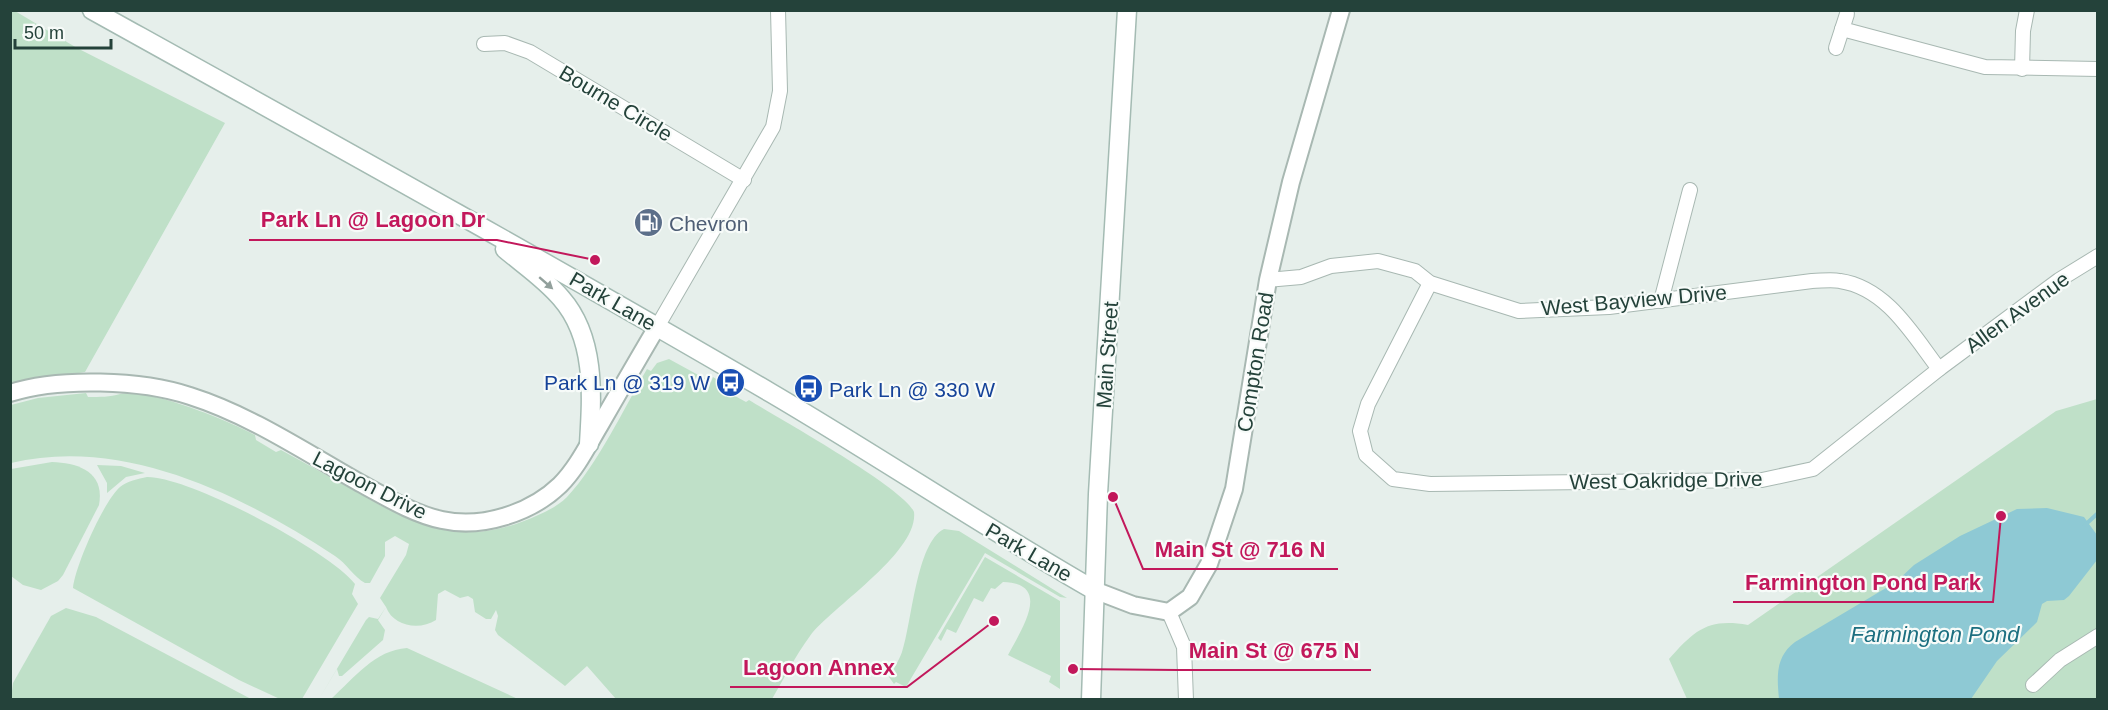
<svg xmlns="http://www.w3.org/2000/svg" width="2108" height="710" font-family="Arial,sans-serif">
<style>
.green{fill:#bfe0c8}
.water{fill:#8ec9d4}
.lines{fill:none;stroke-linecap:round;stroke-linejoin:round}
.stream{stroke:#8ec9d4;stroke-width:4}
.minor-casing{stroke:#a8b8b2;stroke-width:16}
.tertiary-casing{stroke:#a8b8b2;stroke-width:20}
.secondary-casing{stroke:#a4bbb3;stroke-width:21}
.minor{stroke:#fff;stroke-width:14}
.tertiary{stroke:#fff;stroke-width:16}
.secondary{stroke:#fff;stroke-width:18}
.oneway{fill:#92a09c}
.labels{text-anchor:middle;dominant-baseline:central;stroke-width:4.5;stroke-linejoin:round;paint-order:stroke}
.street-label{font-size:21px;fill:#24423a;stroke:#f7fbf9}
.service-label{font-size:21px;fill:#4e5e75;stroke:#f7fbf9;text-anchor:start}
.transit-label{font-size:21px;fill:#164399;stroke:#f7fbf9;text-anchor:end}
.water-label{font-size:22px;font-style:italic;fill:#1c6f80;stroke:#f7fbf9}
.leader{fill:none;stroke:#c2185b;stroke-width:2}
.callout-dot{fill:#c2185b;stroke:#f7fbf9;stroke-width:2}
.callout-label{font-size:22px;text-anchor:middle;font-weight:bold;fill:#c2185b;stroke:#f7fbf9;stroke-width:4.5;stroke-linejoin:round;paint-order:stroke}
</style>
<rect width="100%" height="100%" fill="#e6efeb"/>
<!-- green -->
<g class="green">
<polygon points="15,11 77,48 225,123 85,372 11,384 10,11"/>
<path d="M669 359 711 382 713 377 734 391 735 396 746 402 749 400C778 418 904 488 914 512 919 552 832 607 810 636 795 656 784 679 772 699H616L587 666 565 686 498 635 495 630 498 616 496 610 491 619H486L475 612 473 599 468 596 460 598 445 590 438 594 436 620C419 631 393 626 386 607L378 620 385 630 383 640 342 676H339L337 669 319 699 366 620 369 617 378 619 386 607 380 598 406 555 409 544 395 536 385 542V556L370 583H365C354 577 346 563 335 556 242 495 124 436 11 463V405L38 398 86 393 88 397C100 397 110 397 120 394 147 387 229 421 255 435L256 440 276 452 281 450C307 464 334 479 360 494 416 526 460 546 524 521 539 515 556 508 567 497 598 464 624 408 647 369L651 371 657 363Z"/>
<path d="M2097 399V699H1687L1669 659C1695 630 1708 618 1748 625L2056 411Z"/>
<path d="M52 462C79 463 105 472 99 505L63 575 58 581 41 590 23 585 11 576V469Z"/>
<polygon points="97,465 121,466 145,473 126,477 107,493 107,483"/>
<path d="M147 477C188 476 330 551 355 584L352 594 358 604 302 699H280L239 680 73 588C75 567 103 502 120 487 127 481 138 479 147 477Z"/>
<path d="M944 529 959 531 1067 598 1060 597 985 553 906 687 896 682 894 684 889 677C893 669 899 661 902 652 912 623 916 543 944 529Z"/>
<path d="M985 557 1060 601V689L1049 682 1051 676 1008 655C1020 632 1054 583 1003 582L995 589 991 588 983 602 974 598 956 633 947 629 941 641 938 638Z"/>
<polygon points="66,608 96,617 251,699 11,699 13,683 51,616"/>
<path d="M407 648 518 699H331C354 678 375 650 407 648Z"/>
</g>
<!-- water -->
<path class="water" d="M2047 508 2084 517 2097 535V560L2069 596 2064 600 2047 601 2042 604 2037 622 1997 661 1971 699H1779C1777 677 1775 657 1795 642L1896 582 1914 565 1960 536 2017 509Z"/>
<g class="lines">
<!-- stream -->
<polyline class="stream" points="2085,525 2098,513"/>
<defs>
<g id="minor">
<polyline points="1842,29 1985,67 2098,69"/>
<polyline points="484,44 505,43 530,52 744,180"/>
<polyline points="1836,48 1847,14"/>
<polyline points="2022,69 2023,31 2027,10"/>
<path d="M1268 280 1301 277 1331 266 1378 261 1415 271 1430 283 1519 311 1609 307 1812 281C1821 281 1831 279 1840 281 1887 288 1913 335 1939 369"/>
<polyline points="1430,283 1368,404 1360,431 1366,455 1393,479 1430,484 1762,480 1813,469 1939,369 2059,280 2098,256"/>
<polyline points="1661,301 1690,190"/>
<polyline points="657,327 773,127 780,91 778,10"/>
<polyline points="1169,612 1184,647 1186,700"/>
<polyline points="2033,685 2060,660 2098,636"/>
</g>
<g id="tertiary">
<path d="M10 393C59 377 142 380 190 396 250 415 305 452 360 483 386 497 413 514 442 520 482 529 531 513 560 485 577 468 588 445 600 425 619 392 638 359 657 327"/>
<polyline points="1094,590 1133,605 1169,612 1190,597 1209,564 1234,489 1268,280 1291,182 1341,10"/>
</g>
<g id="secondary">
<path d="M92 10C319 136 547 262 771 393 880 457 984 527 1094 590"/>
<path d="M505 249C524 265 545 279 561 298 596 338 592 395 589 444"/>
<polyline points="1091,700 1098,494 1127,10"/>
</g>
</defs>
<!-- minor casing -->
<use href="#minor" class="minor-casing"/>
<!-- tertiary casing -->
<use href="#tertiary" class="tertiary-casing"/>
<!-- secondary casing -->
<use href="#secondary" class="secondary-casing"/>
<!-- minor -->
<use href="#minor" class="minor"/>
<!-- tertiary -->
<use href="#tertiary" class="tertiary"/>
<!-- secondary -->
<use href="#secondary" class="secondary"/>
</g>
<!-- one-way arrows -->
<defs><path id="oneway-solid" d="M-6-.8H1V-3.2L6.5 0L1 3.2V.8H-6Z" transform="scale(1.5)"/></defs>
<use class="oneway" href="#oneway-solid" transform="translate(546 283) rotate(41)"/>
<!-- icons -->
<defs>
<symbol id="fuel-disc" viewBox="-11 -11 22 22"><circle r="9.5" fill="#5c6f8a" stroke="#f7fbf9"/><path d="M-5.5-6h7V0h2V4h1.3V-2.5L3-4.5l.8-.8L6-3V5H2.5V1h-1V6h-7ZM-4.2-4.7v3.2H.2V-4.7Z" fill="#fff"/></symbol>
<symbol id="bus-disc" viewBox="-11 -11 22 22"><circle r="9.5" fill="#1a4fb4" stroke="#f7fbf9"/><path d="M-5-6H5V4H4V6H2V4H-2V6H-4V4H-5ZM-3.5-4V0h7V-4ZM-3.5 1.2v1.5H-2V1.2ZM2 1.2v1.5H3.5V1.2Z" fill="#fff"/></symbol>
</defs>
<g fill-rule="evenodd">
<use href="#fuel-disc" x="632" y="206" width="33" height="33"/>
<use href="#bus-disc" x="714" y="366" width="33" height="33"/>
<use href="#bus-disc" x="792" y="372" width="33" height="33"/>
</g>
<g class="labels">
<!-- street labels -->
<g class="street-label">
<text transform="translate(616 103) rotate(31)">Bourne Circle</text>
<text transform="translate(1634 300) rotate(-5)">West Bayview Drive</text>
<text transform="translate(613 301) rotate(30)">Park Lane</text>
<text transform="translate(2017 312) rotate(-36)">Allen Avenue</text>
<text transform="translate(1107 355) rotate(-86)">Main Street</text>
<text transform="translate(1255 362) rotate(-81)">Compton Road</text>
<text transform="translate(1666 480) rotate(-1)">West Oakridge Drive</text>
<text transform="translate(370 485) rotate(27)">Lagoon Drive</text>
<text transform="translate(1029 552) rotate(30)">Park Lane</text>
</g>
<!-- service labels -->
<g class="service-label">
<text x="669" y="223">Chevron</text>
</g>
<!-- transit labels -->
<g class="transit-label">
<text x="710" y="382">Park Ln @ 319 W</text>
<text x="829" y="389" text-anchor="start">Park Ln @ 330 W</text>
</g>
<!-- water labels -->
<g class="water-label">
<text x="1935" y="634">Farmington Pond</text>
</g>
</g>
<!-- callouts -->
<path class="leader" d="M595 260L497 240H249M1113 497L1143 569H1338M2001 516L1993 602H1733M1073 669L1177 670H1371M994 621L907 687H730"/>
<g class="callout-dot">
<circle cx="595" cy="260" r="6"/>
<circle cx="1113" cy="497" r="6"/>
<circle cx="2001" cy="516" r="6"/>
<circle cx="1073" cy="669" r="6"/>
<circle cx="994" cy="621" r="6"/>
</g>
<g class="callout-label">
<text x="373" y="227">Park Ln @ Lagoon Dr</text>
<text x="1240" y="557">Main St @ 716 N</text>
<text x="1863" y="590">Farmington Pond Park</text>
<text x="1274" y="658">Main St @ 675 N</text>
<text x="819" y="675">Lagoon Annex</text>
</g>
<!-- border -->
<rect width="2108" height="710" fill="none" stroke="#24423a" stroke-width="24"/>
<!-- scale -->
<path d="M15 39v9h96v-9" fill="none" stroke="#24423a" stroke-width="3"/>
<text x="24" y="39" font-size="18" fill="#24423a" stroke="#f7fbf9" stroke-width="4.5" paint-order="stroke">50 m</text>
</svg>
